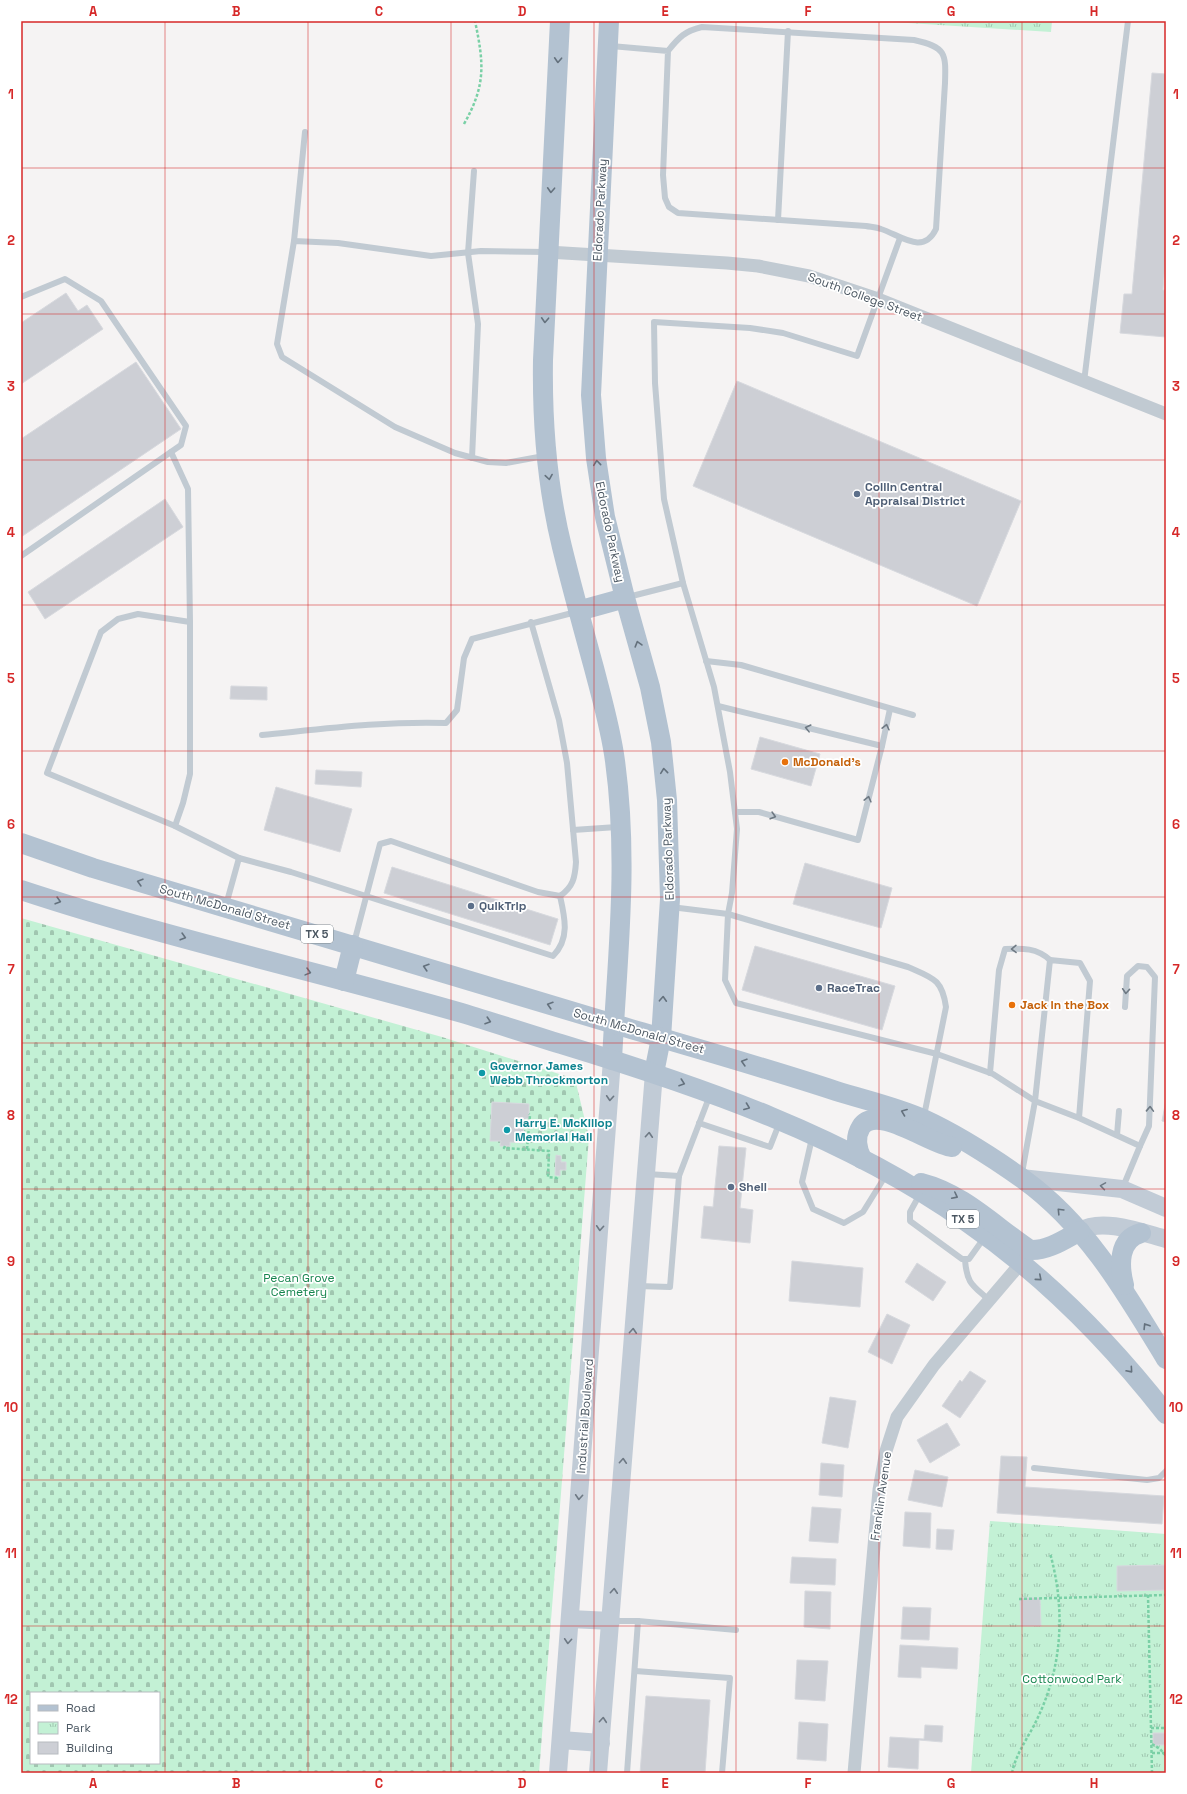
<svg xmlns="http://www.w3.org/2000/svg" width="1187" height="1794" font-family="'Space Grotesk',sans-serif">
<style>
.cemetery{fill:url(#cemetery-stones);fill-rule:evenodd}
.park{fill:url(#park-tufts)}
.building{fill:#cdcfd5;stroke:#d7d9de}
.lines{fill:none;stroke-linecap:round;stroke-linejoin:round}
.path{stroke:#7ad0a6;stroke-width:2.5;stroke-dasharray:3 2;stroke-linecap:butt}
.lane{stroke:#c1cad2;stroke-width:6}
.street{stroke:#c1cad2;stroke-width:13}
.secondary{stroke:#c1cbd6;stroke-width:18}
.primary{stroke:#b3c2d1;stroke-width:20}
.oneway{stroke:#64717d}
.oneway2{stroke:#6e7983}
.oneway3{stroke:#6e7984}
.grid{fill:none;stroke:#d62828;stroke-width:1;stroke-opacity:0.55}
.service-dot{fill:#5c6f8a;stroke:#fff;stroke-width:1.5}
.food-dot{fill:#e8710a;stroke:#fff;stroke-width:1.5}
.culture-dot{fill:#0f9aa8;stroke:#fff;stroke-width:1.5}
.labels{text-anchor:middle;dominant-baseline:central;stroke-width:3.5;stroke-linejoin:round;paint-order:stroke}
.shield{fill:#fff;stroke:#808990;stroke-width:1}
.shield-label{font-size:11px;font-weight:bold;fill:#4a5661}
.street-label{font-size:12px;fill:#4a5661;stroke:#fff}
.service-label{font-size:12px;font-weight:bold;fill:#4e5e75;stroke:#fff;text-anchor:start}
.food-label{font-size:12px;font-weight:bold;fill:#c56008;stroke:#fff;text-anchor:start}
.culture-label{font-size:12px;font-weight:bold;fill:#0d838f;stroke:#fff;text-anchor:start}
.park-label{font-size:12px;fill:#17864f;stroke:#fff}
.neatline{fill:none;stroke:#d62828;stroke-width:1.5}
.grid-label{font-size:13px;text-anchor:middle;font-weight:bold;fill:#d62828}
</style>
<defs>
<pattern id="cemetery-stones" width="16" height="16" patternUnits="userSpaceOnUse"><rect width="16" height="16" fill="#c3f1d5"/><path d="M2 7V4a2 2 0 0 1 4 0v3zM10 15v-3a2 2 0 0 1 4 0v3z" fill="#a0c6b0"/></pattern>
<pattern id="park-tufts" width="24" height="20" patternUnits="userSpaceOnUse"><rect width="24" height="20" fill="#c3f1d5"/><path d="M3 7l-1-3M5 7V3M7 7l1-3M15 17l-1-3M17 17v-4M19 17l1-3" fill="none" stroke="#a0c6b0"/></pattern>
</defs>
<rect width="100%" height="100%" fill="#f5f3f3"/>
<!-- cemetery -->
<path class="cemetery" d="M21 918 442 1037 575 1079 589 1137 539 1773H21ZM31 1693H159V1763H31Z"/>
<!-- park -->
<g class="park">
<polygon points="877,21 1052,21 1051,32"/>
<polygon points="990,1521 1166,1534 1166,1773 971,1773"/>
</g>
<!-- building -->
<g class="building">
<polygon points="1152,73 1166,74 1166,252 1163,290 1166,290 1166,337 1120,333 1124,294 1132,294"/>
<polygon points="66,293 78,311 87,305 103,329 21,384 21,323"/>
<polygon points="136,362 181,429 21,537 21,439"/>
<polygon points="737,381 1021,501 977,606 693,486"/>
<polygon points="165,499 183,527 45,619 28,592"/>
<polygon points="231,686 267,687 267,700 230,699"/>
<polygon points="760,737 820,754 811,786 751,769"/>
<polygon points="316,770 362,772 361,787 315,784"/>
<polygon points="276,787 352,809 340,852 264,830"/>
<polygon points="805,863 892,888 881,928 793,904"/>
<polygon points="392,867 558,919 550,945 384,893"/>
<polygon points="755,946 895,986 882,1030 742,990"/>
<polygon points="1166,1100 1166,1122 1162,1121"/>
<polygon points="492,1102 529,1104 529,1119 524,1118 523,1143 510,1142 510,1146 500,1146 501,1141 490,1141"/>
<polygon points="719,1146 746,1148 740,1208 753,1210 750,1243 701,1238 704,1206 713,1207"/>
<polygon points="556,1155 561,1156 561,1162 566,1162 566,1170 560,1170 560,1176 555,1175"/>
<polygon points="792,1261 863,1268 860,1307 789,1301"/>
<polygon points="917,1263 946,1282 933,1301 905,1282"/>
<polygon points="887,1314 910,1325 892,1364 868,1352"/>
<polygon points="970,1371 986,1381 960,1418 942,1406 960,1380 962,1382"/>
<polygon points="830,1397 856,1401 848,1448 822,1443"/>
<polygon points="947,1423 960,1445 930,1463 917,1440"/>
<polygon points="1001,1456 1027,1457 1025,1487 1164,1496 1162,1524 997,1513"/>
<polygon points="821,1463 844,1465 842,1497 819,1495"/>
<polygon points="915,1470 948,1477 942,1507 908,1500"/>
<polygon points="812,1507 841,1509 838,1543 809,1541"/>
<polygon points="905,1512 931,1513 930,1548 903,1546"/>
<polygon points="937,1529 954,1530 952,1550 936,1549"/>
<polygon points="792,1557 836,1559 835,1585 790,1583"/>
<polygon points="1166,1565 1166,1590 1117,1591 1117,1566"/>
<polygon points="805,1591 831,1592 830,1629 804,1627"/>
<polygon points="1020,1598 1040,1598 1041,1626 1021,1626"/>
<polygon points="903,1607 931,1608 929,1640 901,1639"/>
<polygon points="900,1645 958,1648 957,1669 921,1667 921,1678 898,1677"/>
<polygon points="797,1660 828,1661 825,1701 795,1699"/>
<polygon points="646,1696 710,1700 705,1773 640,1773"/>
<polygon points="799,1722 828,1724 826,1761 797,1759"/>
<polygon points="925,1725 943,1726 942,1742 919,1740 918,1769 888,1767 890,1737 924,1739"/>
<rect x="1153" y="1733" width="13" height="12"/>
</g>
<g class="lines">
<!-- path -->
<g class="path">
<path d="M464 124C486 85 484 64 475 21"/>
<polyline points="505,1146 504,1148 549,1151 548,1177 557,1178 557,1176"/>
<polyline points="527,1149 530,1115 529,1114"/>
<polyline points="1148,1595 1152,1773"/>
<polyline points="1019,1599 1166,1595"/>
<polyline points="1151,1728 1166,1728"/>
<polyline points="1152,1744 1160,1749 1166,1756"/>
<polyline points="1152,1753 1166,1753"/>
<path d="M1012 1773C1016 1752 1031 1734 1039 1715 1063 1663 1065 1607 1050 1553"/>
</g>
<!-- lane -->
<g class="lane">
<path d="M611 46 668 51C679 37 685 31 702 27L914 40C946 47 946 53 945 83L936 229C923 256 900 235 881 229 876 227 871 227 866 226L678 213 669 207 665 198 663 175 668 51"/>
<polyline points="778,220 788,31"/>
<path d="M900 238 857 356 783 333 750 328 654 322 655 383 664 499 683 583 714 687 730 772 737 829 732 893 728 914 908 967C933 978 942 979 946 1007L924 1116"/>
<polyline points="294,241 305,132"/>
<polyline points="21,297 65,279 101,301 186,426 181,445 21,556"/>
<polyline points="1084,382 1128,21"/>
<polyline points="171,452 188,489 190,622 190,774 183,803 175,826"/>
<polyline points="544,456 506,463 488,462 455,453 395,427 282,357 277,344 294,241 338,243 431,256 481,251 547,252"/>
<polyline points="472,458 478,324 468,253 474,171"/>
<polyline points="628,597 683,583"/>
<polyline points="190,622 138,614 118,619 101,632 47,773 175,826 239,858"/>
<polyline points="706,661 741,665 913,715"/>
<polyline points="718,706 882,746 858,840 759,812 735,812"/>
<path d="M262 735C323 729 384 721 446 723L457 710 464 658 472 639 576 612"/>
<polyline points="882,746 890,709"/>
<polyline points="573,830 617,827"/>
<path d="M226 905 239 858 291 872 553 956C570 939 565 918 560 896"/>
<polyline points="671,907 728,914 725,980 736,1003 937,1054 993,1074 1035,1101 1022,1173"/>
<path d="M354 943 380 844 391 841 538 892 560 896C573 887 575 878 576 862L567 763 559 720 531 622"/>
<polyline points="1125,1007 1127,976 1138,966 1147,967 1155,977 1149,1126 1140,1146"/>
<path d="M990 1073 999 970 1005 949C1023 948 1037 948 1050 960"/>
<polyline points="1079,1118 1090,981 1080,963 1050,960 1035,1101 1079,1118 1140,1146 1123,1187"/>
<polyline points="699,1123 770,1147 779,1124"/>
<polyline points="1117,1135 1119,1111"/>
<polyline points="812,1138 802,1182 813,1209 844,1223 863,1212 886,1175"/>
<polyline points="647,1174 679,1176"/>
<polyline points="920,1194 910,1212 910,1221 962,1259 969,1259 984,1238"/>
<path d="M965 1260C967 1285 973 1285 990 1301"/>
<polyline points="638,1286 670,1287 679,1176 710,1095"/>
<polyline points="1034,1468 1147,1480 1159,1478 1166,1471"/>
<polyline points="613,1621 638,1621 736,1630"/>
<polyline points="635,1671 730,1678 722,1773"/>
<polyline points="627,1773 638,1621"/>
</g>
<!-- street -->
<g class="street">
<polyline points="548,252 727,263 758,266 809,276 878,299 1166,414"/>
<polyline points="854,1773 879,1490 886,1451 897,1417 934,1365 1021,1263"/>
</g>
<!-- secondary -->
<g class="secondary">
<polyline points="1021,1178 1122,1189 1166,1208"/>
<path d="M1080 1231C1102 1217 1143 1233 1166 1239"/>
<polyline points="570,1619 611,1621"/>
<polyline points="561,1740 601,1743"/>
<polyline points="558,1773 612,1060"/>
<polyline points="598,1773 654,1073"/>
</g>
<!-- primary -->
<g class="primary">
<path d="M560 21 543 360C542 423 547 486 562 547 572 588 583 628 594 668 602 699 611 730 615 761 629 864 617 958 612 1060"/>
<polyline points="609,21 591,395 596,458 605,517 625,598 650,687 661,742 667,800 670,899 661,1038 654,1073"/>
<polyline points="578,611 625,598"/>
<path d="M21 843 93 868C267 919 440 973 614 1024 688 1046 763 1067 836 1091 865 1100 896 1107 923 1119 958 1135 992 1157 1023 1179 1087 1225 1126 1293 1166 1359"/>
<path d="M21 890C166 938 316 971 462 1013 495 1023 528 1034 561 1044 702 1087 845 1136 967 1222 1044 1275 1109 1341 1166 1414"/>
<polyline points="344,981 353,945"/>
<path d="M862 1159C857 1149 854 1138 861 1127 876 1103 931 1145 952 1147"/>
<path d="M921 1183C964 1194 994 1226 1030 1250 1048 1251 1065 1239 1080 1231"/>
<path d="M1124 1285C1119 1266 1118 1239 1141 1233"/>
</g>
</g>
<!-- one-way arrows -->
<defs><path id="oneway-chevron" d="M-2-3.5L2.5 0L-2 3.5" fill="none" stroke-width="1.6" stroke-linecap="round" stroke-linejoin="round"/></defs>
<g class="oneway">
<use href="#oneway-chevron" transform="translate(558 60) rotate(93)"/>
<use href="#oneway-chevron" transform="translate(551 190) rotate(93)"/>
<use href="#oneway-chevron" transform="translate(545 320) rotate(93)"/>
<use href="#oneway-chevron" transform="translate(597 463) rotate(-96)"/>
<use href="#oneway-chevron" transform="translate(549 477) rotate(81)"/>
<use href="#oneway-chevron" transform="translate(638 644) rotate(-106)"/>
<use href="#oneway-chevron" transform="translate(664 771) rotate(-96)"/>
<use href="#oneway-chevron" transform="translate(140 882) rotate(-164)"/>
<use href="#oneway-chevron" transform="translate(58 901) rotate(16)"/>
<use href="#oneway-chevron" transform="translate(183 937) rotate(16)"/>
<use href="#oneway-chevron" transform="translate(426 967) rotate(-163)"/>
<use href="#oneway-chevron" transform="translate(308 972) rotate(15)"/>
<use href="#oneway-chevron" transform="translate(663 999) rotate(-87)"/>
<use href="#oneway-chevron" transform="translate(550 1005) rotate(-163)"/>
<use href="#oneway-chevron" transform="translate(488 1021) rotate(18)"/>
<use href="#oneway-chevron" transform="translate(744 1062) rotate(-164)"/>
<use href="#oneway-chevron" transform="translate(682 1083) rotate(19)"/>
<use href="#oneway-chevron" transform="translate(747 1107) rotate(21)"/>
<use href="#oneway-chevron" transform="translate(904 1112) rotate(-159)"/>
<use href="#oneway-chevron" transform="translate(955 1196) rotate(27)"/>
<use href="#oneway-chevron" transform="translate(1060 1211) rotate(-134)"/>
<use href="#oneway-chevron" transform="translate(1039 1278) rotate(41)"/>
<use href="#oneway-chevron" transform="translate(1146 1326) rotate(-122)"/>
<use href="#oneway-chevron" transform="translate(1130 1370) rotate(49)"/>
</g>
<g class="oneway2">
<use href="#oneway-chevron" transform="translate(886 727) rotate(-77)"/>
<use href="#oneway-chevron" transform="translate(808 728) rotate(-166)"/>
<use href="#oneway-chevron" transform="translate(868 799) rotate(-76)"/>
<use href="#oneway-chevron" transform="translate(773 816) rotate(16)"/>
<use href="#oneway-chevron" transform="translate(1014 949) rotate(179)"/>
<use href="#oneway-chevron" transform="translate(1126 991) rotate(94)"/>
<use href="#oneway-chevron" transform="translate(1150 1109) rotate(-88)"/>
</g>
<g class="oneway3">
<use href="#oneway-chevron" transform="translate(610 1098) rotate(94)"/>
<use href="#oneway-chevron" transform="translate(649 1135) rotate(-86)"/>
<use href="#oneway-chevron" transform="translate(1103 1186) rotate(-171)"/>
<use href="#oneway-chevron" transform="translate(600 1228) rotate(94)"/>
<use href="#oneway-chevron" transform="translate(633 1331) rotate(-86)"/>
<use href="#oneway-chevron" transform="translate(623 1461) rotate(-86)"/>
<use href="#oneway-chevron" transform="translate(579 1497) rotate(94)"/>
<use href="#oneway-chevron" transform="translate(614 1591) rotate(-86)"/>
<use href="#oneway-chevron" transform="translate(568 1641) rotate(94)"/>
<use href="#oneway-chevron" transform="translate(603 1720) rotate(-85)"/>
</g>
<!-- grid -->
<path class="grid" d="M165 21V1773M308 21V1773M451 21V1773M594 21V1773M736 21V1773M879 21V1773M1022 21V1773M21 168H1166M21 314H1166M21 460H1166M21 605H1166M21 751H1166M21 897H1166M21 1043H1166M21 1189H1166M21 1334H1166M21 1480H1166M21 1626H1166"/>
<!-- markers -->
<g class="service-dot">
<circle cx="857" cy="494" r="4"/>
<circle cx="471" cy="906" r="4"/>
<circle cx="819" cy="988" r="4"/>
<circle cx="731" cy="1187" r="4"/>
</g>
<g class="food-dot">
<circle cx="785" cy="762" r="4"/>
<circle cx="1012" cy="1005" r="4"/>
</g>
<g class="culture-dot">
<circle cx="482" cy="1073" r="4"/>
<circle cx="507" cy="1130" r="4"/>
</g>
<g class="labels">
<!-- shield labels -->
<g class="shield">
<rect x="301" y="925" width="32" height="18" rx="3"/>
<rect x="947" y="1210" width="32" height="18" rx="3"/>
</g>
<g class="shield-label">
<text x="317" y="934">TX 5</text>
<text x="963" y="1219">TX 5</text>
</g>
<!-- street labels -->
<g class="street-label">
<text transform="translate(600 210) rotate(-87)">Eldorado Parkway</text>
<text transform="translate(865 297) rotate(20)">South College Street</text>
<text transform="translate(610 532) rotate(78)">Eldorado Parkway</text>
<text transform="translate(668 849) rotate(-92)">Eldorado Parkway</text>
<text transform="translate(225 907) rotate(16)">South McDonald Street</text>
<text transform="translate(639 1031) rotate(16)">South McDonald Street</text>
<text transform="translate(585 1416) rotate(-86)">Industrial Boulevard</text>
<text transform="translate(881 1496) rotate(-82)">Franklin Avenue</text>
</g>
<!-- service labels -->
<g class="service-label">
<text x="865" y="487">Collin Central<tspan x="865" dy="14">Appraisal District</tspan></text>
<text x="479" y="906">QuikTrip</text>
<text x="827" y="988">RaceTrac</text>
<text x="739" y="1187">Shell</text>
</g>
<!-- food labels -->
<g class="food-label">
<text x="793" y="762">McDonald's</text>
<text x="1020" y="1005">Jack in the Box</text>
</g>
<!-- culture labels -->
<g class="culture-label">
<text x="490" y="1066">Governor James<tspan x="490" dy="14">Webb Throckmorton</tspan></text>
<text x="515" y="1123">Harry E. McKillop<tspan x="515" dy="14">Memorial Hall</tspan></text>
</g>
<!-- park labels -->
<g class="park-label">
<text x="299" y="1278">Pecan Grove<tspan x="299" dy="14">Cemetery</tspan></text>
<text x="1072" y="1679">Cottonwood Park</text>
</g>
</g>
<!-- border -->
<rect width="1187" height="1794" fill="none" stroke="#ffffff" stroke-width="44"/>
<!-- legend -->
<rect x="30" y="1692" width="130" height="72" fill="#ffffff" stroke="#b7bbc0"/>
<rect x="38" y="1705" width="20" height="6" fill="#b3c2d1" stroke="#b7bbc0"/>
<text x="66" y="1712" font-size="12" fill="#4a5661">Road</text>
<rect x="38" y="1722" width="20" height="12" fill="url(#park-tufts)" stroke="#b7bbc0"/>
<text x="66" y="1732" font-size="12" fill="#4a5661">Park</text>
<rect x="38" y="1742" width="20" height="12" fill="#cdcfd5" stroke="#b7bbc0"/>
<text x="66" y="1752" font-size="12" fill="#4a5661">Building</text>
<rect x="22" y="22" width="1143" height="1750" class="neatline"/>
<g class="grid-label">
<text x="93" y="16">A</text>
<text x="236" y="16">B</text>
<text x="379" y="16">C</text>
<text x="522" y="16">D</text>
<text x="665" y="16">E</text>
<text x="808" y="16">F</text>
<text x="951" y="16">G</text>
<text x="1094" y="16">H</text>
<text x="11" y="99">1</text>
<text x="1176" y="99">1</text>
<text x="11" y="245">2</text>
<text x="1176" y="245">2</text>
<text x="11" y="391">3</text>
<text x="1176" y="391">3</text>
<text x="11" y="537">4</text>
<text x="1176" y="537">4</text>
<text x="11" y="683">5</text>
<text x="1176" y="683">5</text>
<text x="11" y="829">6</text>
<text x="1176" y="829">6</text>
<text x="11" y="974">7</text>
<text x="1176" y="974">7</text>
<text x="11" y="1120">8</text>
<text x="1176" y="1120">8</text>
<text x="11" y="1266">9</text>
<text x="1176" y="1266">9</text>
<text x="11" y="1412">10</text>
<text x="1176" y="1412">10</text>
<text x="11" y="1558">11</text>
<text x="1176" y="1558">11</text>
<text x="11" y="1704">12</text>
<text x="1176" y="1704">12</text>
<text x="93" y="1788">A</text>
<text x="236" y="1788">B</text>
<text x="379" y="1788">C</text>
<text x="522" y="1788">D</text>
<text x="665" y="1788">E</text>
<text x="808" y="1788">F</text>
<text x="951" y="1788">G</text>
<text x="1094" y="1788">H</text>
</g>
</svg>
